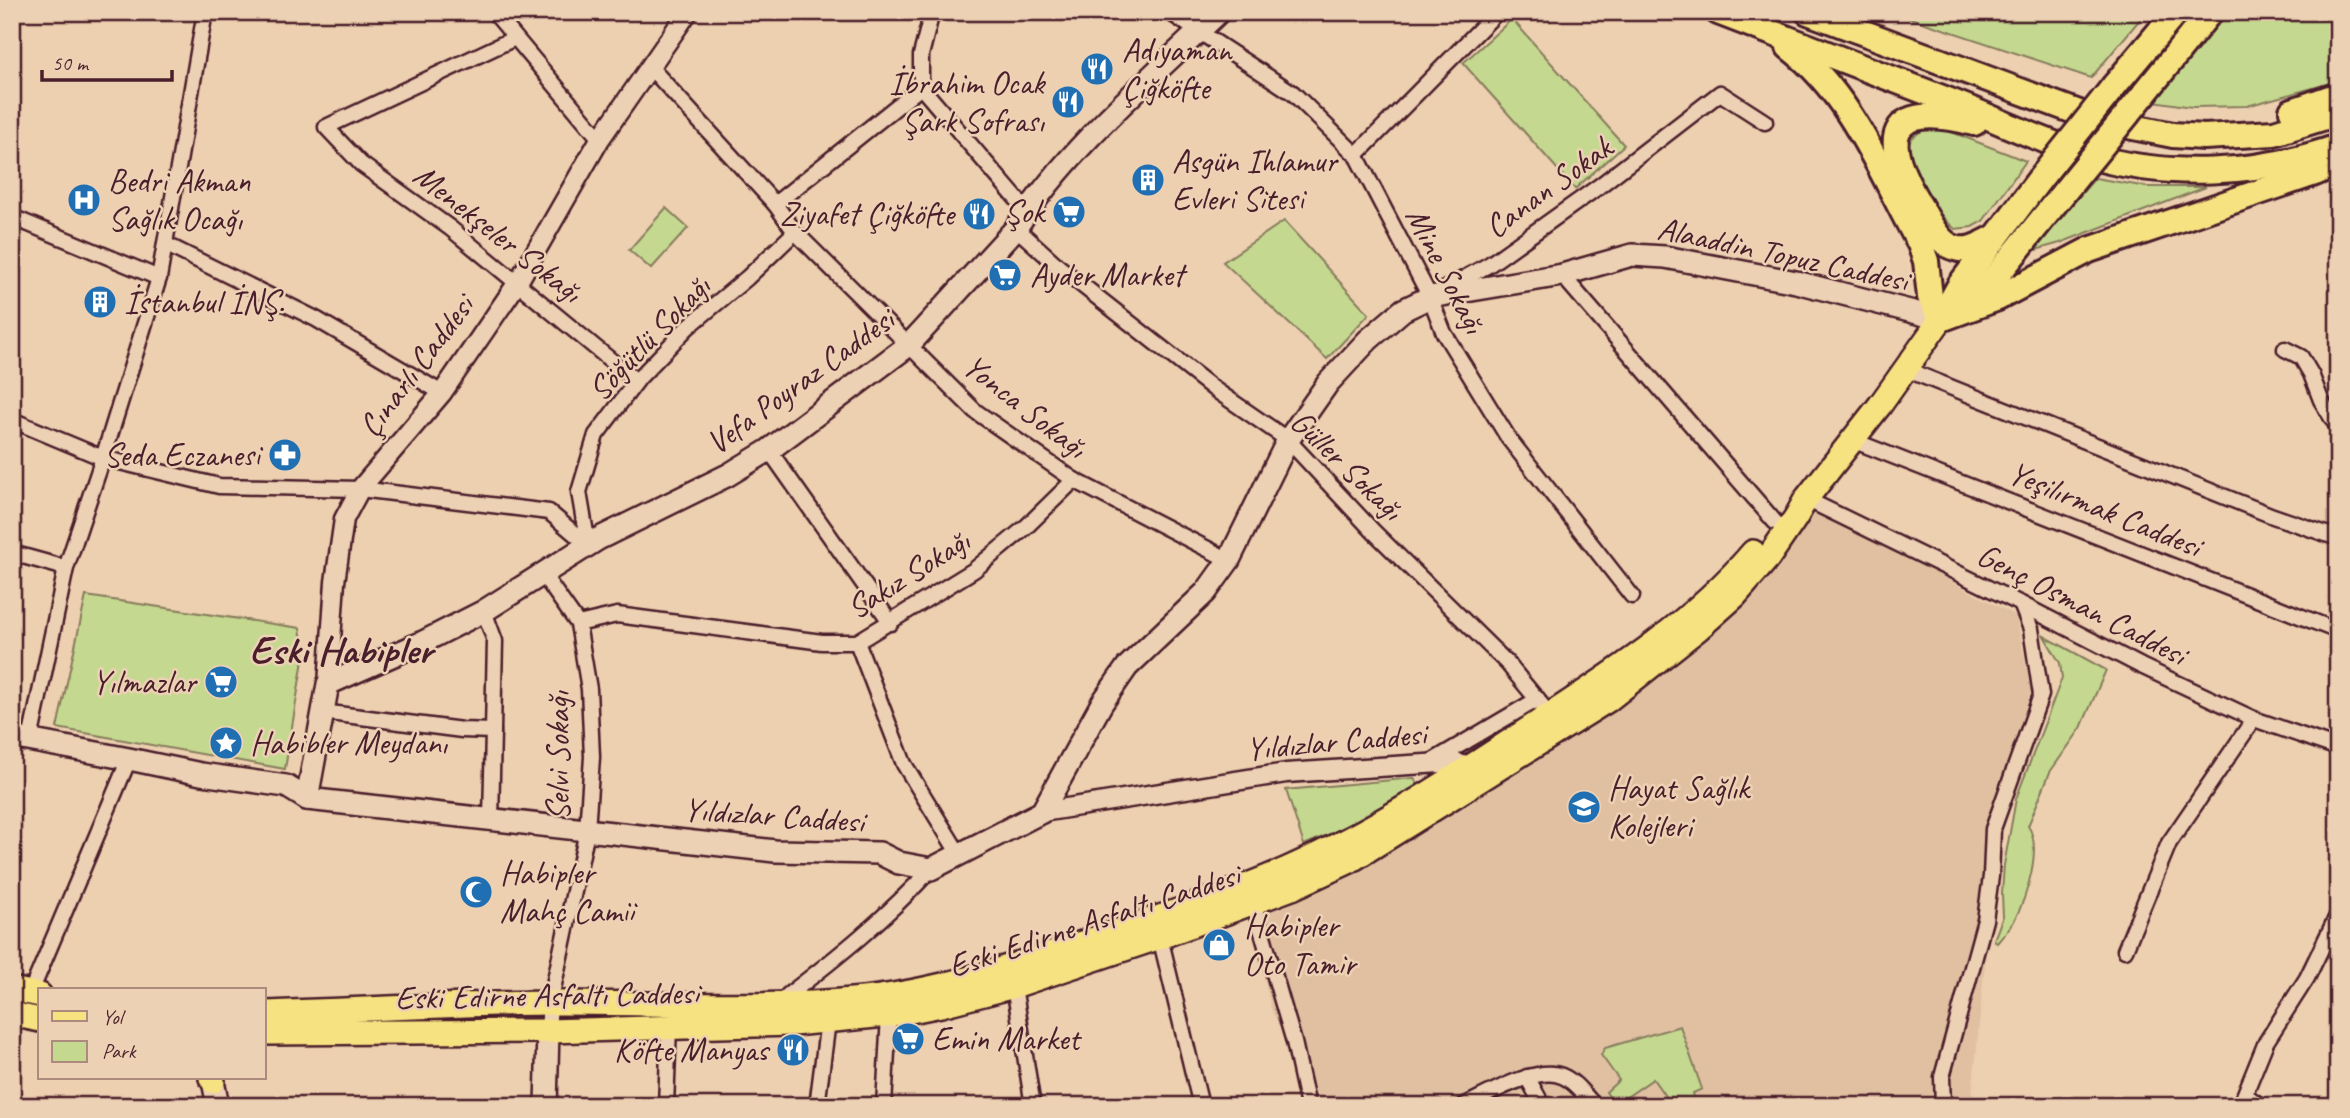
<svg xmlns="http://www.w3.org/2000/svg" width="2350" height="1118" font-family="Caveat,sans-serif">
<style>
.built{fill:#e0c0a1}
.green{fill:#c4d98f;stroke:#877c5d;stroke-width:2}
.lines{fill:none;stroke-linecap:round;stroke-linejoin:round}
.minor-casing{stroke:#4a1f2b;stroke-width:19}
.tertiary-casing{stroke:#4a1f2b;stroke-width:23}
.secondary-casing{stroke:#4a1f2b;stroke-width:26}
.primary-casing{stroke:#4a1f2b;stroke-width:28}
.trunk-casing{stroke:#4a1f2b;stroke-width:30}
.minor{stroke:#edd1b4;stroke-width:14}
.tertiary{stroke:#edd1b4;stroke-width:18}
.secondary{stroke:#edd1b4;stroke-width:21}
.primary{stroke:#f7e281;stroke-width:23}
.trunk{stroke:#f7e281;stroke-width:24}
.trunk-bridge-casing{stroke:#4a1f2b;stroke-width:30;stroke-linecap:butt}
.trunk-bridge{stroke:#f7e281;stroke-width:24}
.labels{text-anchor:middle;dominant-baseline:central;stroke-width:5;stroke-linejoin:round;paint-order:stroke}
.poi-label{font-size:33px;fill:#4a1f2b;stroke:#edd1b4;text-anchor:start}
.street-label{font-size:33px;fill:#4a1f2b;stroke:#edd1b4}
.district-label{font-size:40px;font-weight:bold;fill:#4a1f2b;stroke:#edd1b4}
</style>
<rect width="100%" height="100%" fill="#edd0b0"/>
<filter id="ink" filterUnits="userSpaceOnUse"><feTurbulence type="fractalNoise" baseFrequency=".0143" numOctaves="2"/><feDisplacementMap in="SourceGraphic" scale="14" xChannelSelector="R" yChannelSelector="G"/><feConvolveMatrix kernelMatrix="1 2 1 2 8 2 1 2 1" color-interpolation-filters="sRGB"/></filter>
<g filter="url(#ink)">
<!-- built -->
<polygon class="built" points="1816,509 2016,616 2031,690 2023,722 1986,835 1987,943 1971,1106 1578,1106 1573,1101 1570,1106 1314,1106 1271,1008 1250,917 1360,869 1420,833 1483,789 1754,586"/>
<!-- green -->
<g class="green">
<polygon points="1892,12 2146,12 2091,78"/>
<polygon points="2233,12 2338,12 2338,81 2247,106 2192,107 2154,101 2207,33"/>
<polygon points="1512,19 1624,145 1575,189 1463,63"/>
<path d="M1936 126 2026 161 1983 221 1972 227 1955 229C1940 217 1905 168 1907 149 1908 135 1925 129 1936 126Z"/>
<polygon points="2095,178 2147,187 2206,187 2060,243 2032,251"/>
<polygon points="666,208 688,228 651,269 629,250"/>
<polygon points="1284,221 1369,314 1327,359 1223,262"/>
<polygon points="86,596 300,628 304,654 285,769 57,728"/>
<path d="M2044 636 2106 670 2081 728 2050 772 2028 826C2043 847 2026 899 2014 921 2009 929 2003 936 1997 943L1994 940 2003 916 2002 894 2004 865 2016 799 2062 678 2060 663Z"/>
<polygon points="1414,778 1418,785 1358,822 1304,845 1286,790"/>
<polygon points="1680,1026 1702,1089 1693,1093 1696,1106 1672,1106 1653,1079 1615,1105 1606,1092 1619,1080 1601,1055 1605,1048"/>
</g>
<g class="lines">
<defs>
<g id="minor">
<polyline points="494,12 600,139"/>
<polyline points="1169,12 1293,93 1356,155 1430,297 1444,333 1509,439 1632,596"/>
<polyline points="515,38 326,127 361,164 450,228 636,381"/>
<polyline points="650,67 775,204 795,232 975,411 1074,480 1229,560"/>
<polyline points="921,87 1027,211"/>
<polyline points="921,87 921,55 932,12"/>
<polyline points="1356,155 1497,12"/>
<polyline points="775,204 921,87"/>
<polyline points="12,217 159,278"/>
<polyline points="1016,228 1059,267 1214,389 1288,440 1373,531 1507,663 1550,715"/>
<polyline points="165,244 316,319 442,393"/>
<polyline points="1562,275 1775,522"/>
<polyline points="1443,290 1490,264 1598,187 1720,93 1765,122"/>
<polyline points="2285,349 2301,357 2311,374 2321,400 2338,428"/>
<polyline points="1905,369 2273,516 2338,538"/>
<polyline points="12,420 103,458 219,486 360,489 549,512 588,545"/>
<polyline points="1852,440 2338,631"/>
<polyline points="769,450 891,623"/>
<polyline points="1806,499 2021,604 2141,666 2254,719 2338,748"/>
<polyline points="588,545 579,492 596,435 639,378 688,327 747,278 795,232"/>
<polyline points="12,553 66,568"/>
<polyline points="542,573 578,624 589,689 592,757 587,831 550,1003 548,1031"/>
<polyline points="484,611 495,641 491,820"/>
<polyline points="578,624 617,615 822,642 857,642 974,570 1026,527 1074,480"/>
<polyline points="857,642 904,764 959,854"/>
<polyline points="322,712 462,730 493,731"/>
<polyline points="30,740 66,568 103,458 159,278 205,12"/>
<polyline points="1431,762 1538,699"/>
<polyline points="1252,898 1294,1042 1308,1106"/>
<polyline points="1160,937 1201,1106"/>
<polyline points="2125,950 2169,843 2254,719"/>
<polyline points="1014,986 1033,1106"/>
<polyline points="30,994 129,759"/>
<path d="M779 1005 788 995C839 956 887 917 931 869"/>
<polyline points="1527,1077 1543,1106"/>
<polyline points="2245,1095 2261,1106"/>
<polyline points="666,1106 669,1026"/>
<polyline points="817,1106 828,1021"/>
<polyline points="884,1106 889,1015"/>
<path d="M1463 1106C1487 1095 1537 1065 1562 1076 1575 1081 1585 1096 1595 1106"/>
<polyline points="1943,1106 1942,1077 1985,920 1991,876 1993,829 2041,695 2031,629 2021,604"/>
<polyline points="2240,1106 2266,1042 2307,978 2338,914"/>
</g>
<g id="tertiary">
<polyline points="328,684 335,582 344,519 360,489 442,393 518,282 600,139 688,12"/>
<polyline points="1042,812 1286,773 1456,762 1468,769 1473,777"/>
</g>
<g id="secondary">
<polyline points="12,737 129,759 201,774 286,786 307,799 775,851 879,853 899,863 931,869 1042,812 1102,703 1127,667 1206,592 1229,560 1288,440 1328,383 1368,340 1403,310 1430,297 1562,275 1632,255 1665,257 1796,282 1941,319"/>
<path d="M307 799 328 684 423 642 484 611 598 539 728 475 769 450 909 345 1016 228C1070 146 1149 80 1219 12"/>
<polyline points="213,1081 218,1106"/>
<polyline points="546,1106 548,1031"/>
</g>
<g id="primary">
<polyline points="12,989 40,995"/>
<path d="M264 1013C359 1010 453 1004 547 1003 652 1002 758 1010 863 999 938 991 1010 967 1082 943 1151 920 1220 898 1287 869 1378 829 1463 772 1545 718 1619 670 1696 619 1753 552"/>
<polyline points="12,1014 40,1020"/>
<polyline points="264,1033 548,1031 793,1024 896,1014 941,1005 1014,986 1160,937 1292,888 1350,861 1608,700 1698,629 1735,596 1768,558 1796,517 1806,499 1880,405 1941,319"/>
<polyline points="211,1078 213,1081"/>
</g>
<g id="trunk">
<path d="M1718 12C1793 41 1868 69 1942 98 1990 116 2037 140 2086 155 2167 179 2258 175 2338 147"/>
<polyline points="1808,12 2098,120 2173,135 2204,137 2274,133 2338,113"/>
<path d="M1789 47C1852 95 1882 176 1920 244L1926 261 1930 297 1941 319"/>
<polyline points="2114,86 2176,12"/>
<polyline points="2144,94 2210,12"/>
<polyline points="2292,111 2338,95"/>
<path d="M1974 123C1884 100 1879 139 1921 208 1929 222 1939 244 1955 248 1969 253 1983 243 1996 237"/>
<polyline points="1968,300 1989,285 2065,191"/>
<polyline points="1945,312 1960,285 2039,180"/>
<polyline points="1941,319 1998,298 2089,250 2315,173 2338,163"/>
</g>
</defs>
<!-- minor casing -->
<use href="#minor" class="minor-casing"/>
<!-- tertiary casing -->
<use href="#tertiary" class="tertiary-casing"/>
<!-- secondary casing -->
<use href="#secondary" class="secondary-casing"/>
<!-- primary casing -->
<use href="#primary" class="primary-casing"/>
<!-- trunk casing -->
<use href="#trunk" class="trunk-casing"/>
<!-- minor -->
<use href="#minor" class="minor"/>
<!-- tertiary -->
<use href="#tertiary" class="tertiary"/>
<!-- secondary -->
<use href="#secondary" class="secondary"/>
<!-- primary -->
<use href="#primary" class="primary"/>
<!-- trunk -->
<use href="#trunk" class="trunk"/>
<defs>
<g id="trunk-bridge">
<polyline points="2039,180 2114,86"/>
<polyline points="2065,191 2144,94"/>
</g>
</defs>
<!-- trunk-bridge casing -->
<use href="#trunk-bridge" class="trunk-bridge-casing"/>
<!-- trunk-bridge -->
<use href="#trunk-bridge" class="trunk-bridge"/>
</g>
</g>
<!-- icons -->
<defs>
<symbol id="restaurant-disc" viewBox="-11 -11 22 22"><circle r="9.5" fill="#1f6fb2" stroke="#edd1b4"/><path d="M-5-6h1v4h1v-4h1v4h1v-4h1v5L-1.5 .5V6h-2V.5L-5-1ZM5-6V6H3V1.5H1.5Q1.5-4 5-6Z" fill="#fff"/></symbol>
<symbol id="building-disc" viewBox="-11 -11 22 22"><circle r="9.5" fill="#1f6fb2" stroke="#edd1b4"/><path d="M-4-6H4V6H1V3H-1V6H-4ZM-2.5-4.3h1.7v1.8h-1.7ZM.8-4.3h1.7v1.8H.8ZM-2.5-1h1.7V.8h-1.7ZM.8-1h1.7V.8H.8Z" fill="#fff"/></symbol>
<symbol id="hospital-disc" viewBox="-11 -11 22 22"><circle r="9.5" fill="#1f6fb2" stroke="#edd1b4"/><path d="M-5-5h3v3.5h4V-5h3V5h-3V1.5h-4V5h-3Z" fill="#fff"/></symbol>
<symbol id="supermarket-disc" viewBox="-11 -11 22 22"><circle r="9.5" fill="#1f6fb2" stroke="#edd1b4"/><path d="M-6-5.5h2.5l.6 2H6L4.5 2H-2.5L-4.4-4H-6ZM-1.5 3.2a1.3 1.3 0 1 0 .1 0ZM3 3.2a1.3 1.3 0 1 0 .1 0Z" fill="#fff"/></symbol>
<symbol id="pharmacy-disc" viewBox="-11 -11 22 22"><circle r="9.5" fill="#1f6fb2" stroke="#edd1b4"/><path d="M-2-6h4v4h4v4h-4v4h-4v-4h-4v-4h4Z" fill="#fff"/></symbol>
<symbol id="sight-disc" viewBox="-11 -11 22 22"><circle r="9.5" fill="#1f6fb2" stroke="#edd1b4"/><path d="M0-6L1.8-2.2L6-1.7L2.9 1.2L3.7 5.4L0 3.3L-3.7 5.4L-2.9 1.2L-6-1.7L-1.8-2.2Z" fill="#fff"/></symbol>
<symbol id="school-disc" viewBox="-11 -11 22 22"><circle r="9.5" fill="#1f6fb2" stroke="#edd1b4"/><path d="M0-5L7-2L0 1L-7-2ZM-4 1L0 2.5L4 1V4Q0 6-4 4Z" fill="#fff"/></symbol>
<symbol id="mosque-disc" viewBox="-11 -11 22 22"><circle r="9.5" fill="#1f6fb2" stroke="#edd1b4"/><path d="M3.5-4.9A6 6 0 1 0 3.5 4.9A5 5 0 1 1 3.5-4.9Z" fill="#fff"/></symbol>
<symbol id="shop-disc" viewBox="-11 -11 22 22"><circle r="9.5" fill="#1f6fb2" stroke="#edd1b4"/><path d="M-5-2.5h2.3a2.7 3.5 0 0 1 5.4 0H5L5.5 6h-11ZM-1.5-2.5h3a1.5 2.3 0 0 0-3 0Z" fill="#fff"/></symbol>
</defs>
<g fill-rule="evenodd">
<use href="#restaurant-disc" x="1078" y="50" width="38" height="38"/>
<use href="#restaurant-disc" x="1049" y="83" width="38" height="38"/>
<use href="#building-disc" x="1129" y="161" width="38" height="38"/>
<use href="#hospital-disc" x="65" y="181" width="38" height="38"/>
<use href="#supermarket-disc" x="1050" y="193" width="38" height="38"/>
<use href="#restaurant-disc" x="960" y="195" width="38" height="38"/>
<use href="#supermarket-disc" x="986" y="256" width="38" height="38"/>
<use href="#building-disc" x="81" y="283" width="38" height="38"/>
<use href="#pharmacy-disc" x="266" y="436" width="38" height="38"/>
<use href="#supermarket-disc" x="202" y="663" width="38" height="38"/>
<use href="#sight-disc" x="207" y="724" width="38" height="38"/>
<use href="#school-disc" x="1565" y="788" width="38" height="38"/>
<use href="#mosque-disc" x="457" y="873" width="38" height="38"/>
<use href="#shop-disc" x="1200" y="926" width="38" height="38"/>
<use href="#supermarket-disc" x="889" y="1020" width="38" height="38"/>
<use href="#restaurant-disc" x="774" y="1031" width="38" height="38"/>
</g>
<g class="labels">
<!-- poi labels -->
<g class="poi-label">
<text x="1122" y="50">Adıyaman<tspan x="1122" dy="38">Çiğköfte</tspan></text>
<text x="1044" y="83" text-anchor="end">İbrahim Ocak<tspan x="1044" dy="38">Şark Sofrası</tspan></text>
<text x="1172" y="161">Asgün Ihlamur<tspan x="1172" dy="38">Evleri Sitesi</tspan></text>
<text x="108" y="181">Bedri Akman<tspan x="108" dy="38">Sağlık Ocağı</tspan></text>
<text x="1044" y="212" text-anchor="end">Şok</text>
<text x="954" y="214" text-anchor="end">Ziyafet Çiğköfte</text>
<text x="1030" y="275">Ayder Market</text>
<text x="124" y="302">İstanbul İNŞ.</text>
<text x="260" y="455" text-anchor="end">Seda Eczanesi</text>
<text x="196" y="682" text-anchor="end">Yılmazlar</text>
<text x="250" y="743">Habibler Meydanı</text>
<text x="1608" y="788">Hayat Sağlık<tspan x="1608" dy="38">Kolejleri</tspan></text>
<text x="500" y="873">Habipler<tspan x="500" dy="38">Mahç Camii</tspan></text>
<text x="1244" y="926">Habipler<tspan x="1244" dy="38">Oto Tamir</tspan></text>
<text x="932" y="1039">Emin Market</text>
<text x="768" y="1050" text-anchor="end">Köfte Manyas</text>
</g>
<!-- street labels -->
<g class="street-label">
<text transform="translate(1548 187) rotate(-36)">Canan Sokak</text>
<text transform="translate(498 233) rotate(38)">Menekşeler Sokağı</text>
<text transform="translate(1783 254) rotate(12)">Alaaddin Topuz Caddesi</text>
<text transform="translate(1446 270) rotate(63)">Mine Sokağı</text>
<text transform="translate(649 338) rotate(-46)">Söğütlü Sokağı</text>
<text transform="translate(416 366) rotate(-53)">Çınarlı Caddesi</text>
<text transform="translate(800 381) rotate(-36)">Vefa Poyraz Caddesi</text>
<text transform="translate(1025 406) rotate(38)">Yonca Sokağı</text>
<text transform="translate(1347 465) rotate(44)">Güller Sokağı</text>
<text transform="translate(2105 509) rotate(22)">Yeşilırmak Caddesi</text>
<text transform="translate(908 574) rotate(-32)">Sakız Sokağı</text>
<text transform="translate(2082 604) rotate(27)">Genç Osman Caddesi</text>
<text transform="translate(1336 741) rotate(-5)">Yıldızlar Caddesi</text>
<text transform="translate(558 756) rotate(-90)">Selvi Sokağı</text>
<text transform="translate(774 815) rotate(4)">Yıldızlar Caddesi</text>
<text transform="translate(1094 920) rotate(-18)">Eski Edirne Asfaltı Caddesi</text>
<text transform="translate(547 995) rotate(-1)">Eski Edirne Asfaltı Caddesi</text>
</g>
<!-- district labels -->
<g class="district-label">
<text x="341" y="650">Eski Habipler</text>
</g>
</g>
<!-- margin -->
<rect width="2350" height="1118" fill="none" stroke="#edd1b4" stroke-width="42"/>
<rect x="21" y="21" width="2308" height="1076" fill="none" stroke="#4a1f2b" stroke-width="2.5" filter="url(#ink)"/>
<!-- legend -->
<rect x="38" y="988" width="228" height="91" fill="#edd1b4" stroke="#ac8a7d" stroke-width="2"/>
<rect x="52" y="1011" width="35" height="10" fill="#f7e281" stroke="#ac8a7d" stroke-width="2"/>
<text x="102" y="1024" font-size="21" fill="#4a1f2b">Yol</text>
<rect x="52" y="1041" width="35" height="21" fill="#c4d98f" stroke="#ac8a7d" stroke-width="2"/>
<text x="102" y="1058" font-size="21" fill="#4a1f2b">Park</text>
<!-- scale -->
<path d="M42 70v10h130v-10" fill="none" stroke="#4a1f2b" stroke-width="3.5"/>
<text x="52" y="70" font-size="21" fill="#4a1f2b" stroke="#edd1b4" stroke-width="5" paint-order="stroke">50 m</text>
</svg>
